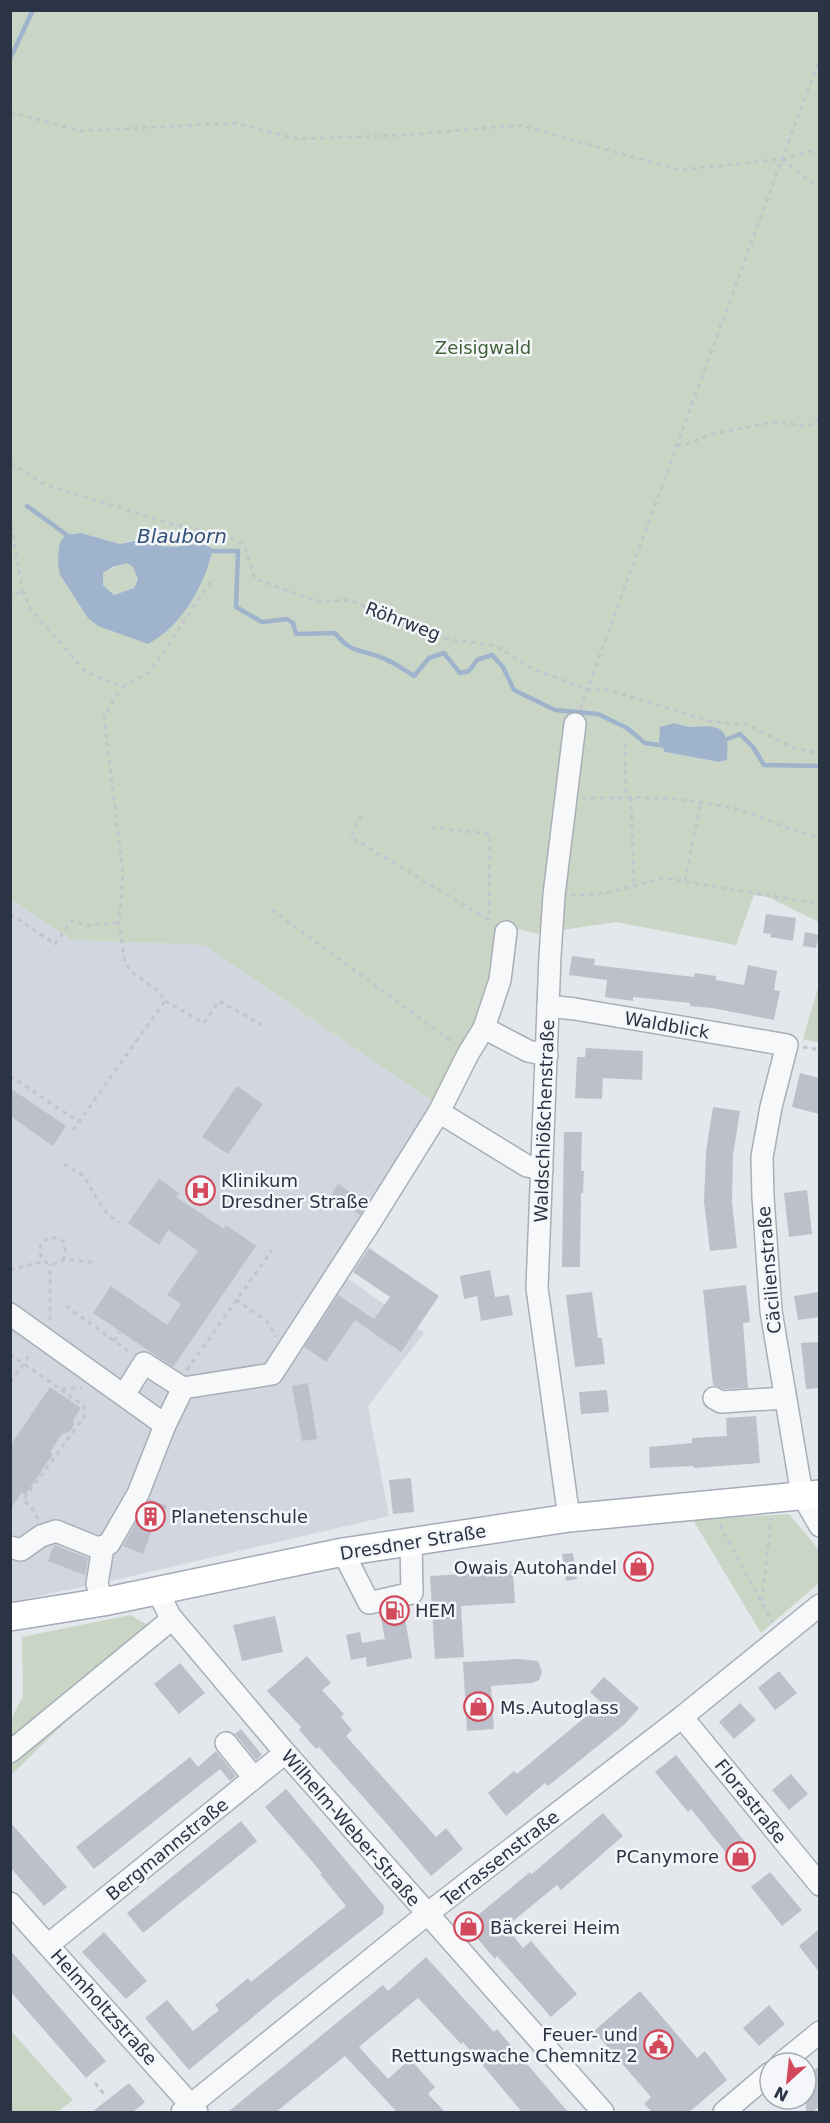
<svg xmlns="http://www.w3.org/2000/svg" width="830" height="2123" font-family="'DejaVu Sans',sans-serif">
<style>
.built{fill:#d2d6de}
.green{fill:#c9d6c5;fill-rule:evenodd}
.water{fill:#9fb4cc;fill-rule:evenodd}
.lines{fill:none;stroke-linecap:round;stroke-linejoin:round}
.stream{stroke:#9fb4cc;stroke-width:4.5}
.building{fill:#bbc0ca}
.minor-casing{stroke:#a9aeb7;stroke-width:24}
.major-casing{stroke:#a3abb8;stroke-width:30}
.path{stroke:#c2c5cb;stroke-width:3;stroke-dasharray:4.5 4.5;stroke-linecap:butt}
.minor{stroke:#f7f8fa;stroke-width:21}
.major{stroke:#fff;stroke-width:27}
.labels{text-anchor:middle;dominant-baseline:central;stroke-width:5;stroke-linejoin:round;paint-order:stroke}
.park-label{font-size:18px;fill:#3f6138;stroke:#f4f6f9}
.street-label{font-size:18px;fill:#2b3445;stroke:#f4f6f9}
.poi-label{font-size:18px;fill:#2b3445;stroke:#f4f6f9;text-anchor:start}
.water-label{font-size:20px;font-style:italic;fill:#34527a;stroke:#f4f6f9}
</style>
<rect width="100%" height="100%" fill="#e4e7ec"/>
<!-- built -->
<polygon class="built" points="10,900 73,940 204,945 438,1105 342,1274 424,1333 368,1406 389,1516 124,1578 11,1602"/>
<!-- green -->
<g class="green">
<path d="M10 11H819V922L768 897 754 895 736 945 616 922 562 930 583 731H566L539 934 505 926 491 998 438 1105 204 945 72 940 11 900ZM81 533 120 544 141 538 163 548 196 544 211 558C197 590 189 609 163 634L80 605 60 575ZM674 723 692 727 727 760 719 762 665 752Z"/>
<polygon points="127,562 133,566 138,578 134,588 114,595 103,585 103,573"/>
<polygon points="819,984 819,1043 803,1039"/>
<polygon points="789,1514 819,1550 819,1583 761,1633 693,1520"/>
<polygon points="130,1615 159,1631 11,1775 11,1719 23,1696 22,1637"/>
<polygon points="11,2031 73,2100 57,2112 11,2112"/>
</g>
<!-- water -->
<g class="water">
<path d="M81 533 120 544 147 538C172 559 193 534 213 549 204 586 182 626 148 644L98 626 88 618 60 575 58 563 59 546 62 539 66 535ZM127 563 133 567 138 579 134 588 114 595 103 585V573L113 567Z"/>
<path d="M674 723C679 724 687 727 693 727 721 724 730 729 727 760L719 762 665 752 659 741 660 727Z"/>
</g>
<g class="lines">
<!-- stream -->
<g class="stream">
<polyline points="10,59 33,10"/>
<polyline points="27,506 71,538"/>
<path d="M208 551H238L236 607 262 622 287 619 293 623 296 634 335 633C352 654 357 648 380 657 392 661 403 669 414 676L429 658 444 653 460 673 469 671 477 660 492 655 503 667 514 690 555 710 598 714 627 728 645 743 666 746"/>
<polyline points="725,742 725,740 740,734 753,747 764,765 820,766"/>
</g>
</g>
<!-- building -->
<g class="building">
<polygon points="766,914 796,918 793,941 770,937 771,934 763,933"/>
<polygon points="805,932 819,935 816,948 803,946"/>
<polygon points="572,956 595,959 594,965 694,977 695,973 716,976 716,980 744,985 748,965 777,971 774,990 780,991 774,1020 712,1008 690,1006 690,1003 633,997 633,1001 605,997 607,980 569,975"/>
<polygon points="586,1048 643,1051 642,1080 603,1078 602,1099 575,1098 577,1057 585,1057"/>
<polygon points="800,1073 819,1078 819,1114 792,1107"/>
<polygon points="237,1086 263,1104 228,1154 202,1137"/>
<polygon points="10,1088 66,1126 53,1146 10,1116"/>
<polygon points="713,1107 740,1111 733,1155 732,1202 737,1248 710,1251 704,1202 706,1151"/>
<polygon points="564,1132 582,1132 581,1171 584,1171 583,1193 581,1193 580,1267 562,1267"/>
<polygon points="159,1179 179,1193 176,1197 224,1229 226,1225 256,1246 173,1367 93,1313 111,1286 167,1325 181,1304 167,1295 198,1251 168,1230 159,1245 128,1223"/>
<polygon points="338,1184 367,1203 360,1215 331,1196"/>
<polygon points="807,1190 812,1234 789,1237 784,1193"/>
<polygon points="369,1248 439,1296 401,1352 355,1320 326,1362 304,1347 338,1295 374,1319 390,1297 353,1272"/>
<polygon points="490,1270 495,1297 509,1295 513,1315 481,1321 477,1296 464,1299 460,1276"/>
<polygon points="746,1285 750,1322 743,1323 748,1388 724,1389 713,1385 703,1290"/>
<polygon points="592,1292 598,1338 602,1338 605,1364 575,1367 566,1295"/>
<polygon points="819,1292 819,1317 798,1320 794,1296"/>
<polygon points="819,1342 819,1388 806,1389 801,1343"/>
<polygon points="308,1383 317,1439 302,1441 292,1386"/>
<polygon points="50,1387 81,1408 73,1420 74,1425 70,1431 62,1434 50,1452 53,1454 25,1495 22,1492 10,1510 10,1446"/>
<polygon points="607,1390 609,1412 581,1414 579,1392"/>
<polygon points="756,1416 760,1463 694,1468 694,1466 650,1468 649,1447 692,1443 692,1438 727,1436 726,1418"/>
<polygon points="411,1478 414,1512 393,1514 389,1480"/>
<polygon points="150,1499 167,1506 159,1527 154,1525 143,1554 123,1546"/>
<polygon points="54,1545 88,1558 85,1575 48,1561"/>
<polygon points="573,1553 577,1579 566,1581 562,1554"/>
<polygon points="513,1571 515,1603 461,1606 464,1657 435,1659 430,1576"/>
<polygon points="403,1608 412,1658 367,1667 366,1657 351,1660 346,1635 360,1632 362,1643 385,1639 380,1613"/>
<polygon points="275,1616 283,1652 242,1661 233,1625"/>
<polygon points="307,1656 331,1683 322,1690 344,1714 341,1717 352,1730 346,1736 436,1837 446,1828 463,1849 431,1876 387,1824 319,1747 316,1749 299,1730 301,1727 267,1691"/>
<polygon points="518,1659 538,1661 542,1672 539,1680 532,1683 491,1686 494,1729 467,1731 463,1662"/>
<polygon points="180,1663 205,1693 179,1714 154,1684"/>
<polygon points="779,1671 797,1693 775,1710 758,1688"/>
<polygon points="604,1677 639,1708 625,1724 548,1786 545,1783 506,1816 488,1793 514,1771 517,1774 602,1703 590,1692"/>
<polygon points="740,1703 756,1720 734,1739 719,1722"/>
<polygon points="241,1729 262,1755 256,1760 235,1734"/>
<polygon points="216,1751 236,1776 230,1781 220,1769 94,1869 76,1847 190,1757 198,1767"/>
<polygon points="676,1755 753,1852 736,1865 691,1809 688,1812 655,1772"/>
<polygon points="791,1774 808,1794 789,1810 772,1790"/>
<polygon points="286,1789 384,1906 383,1914 283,1992 189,2070 145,2018 167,2000 193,2031 219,2010 215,2005 248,1978 251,1982 346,1906 320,1874 322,1873 265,1807"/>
<polygon points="603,1813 623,1836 561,1890 557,1885 506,1927 523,1948 531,1941 577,1994 551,2017 497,1956 495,1959 466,1925 530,1872 532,1874"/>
<polygon points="241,1821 257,1841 143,1933 127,1913"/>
<polygon points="10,1822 67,1887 44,1906 10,1867"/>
<polygon points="770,1872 802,1910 782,1926 751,1887"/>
<polygon points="819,1929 819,1972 799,1946"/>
<polygon points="104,1932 147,1981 126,1999 82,1952"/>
<polygon points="10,1950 106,2061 86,2078 10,1991"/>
<polygon points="426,1957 494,2032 497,2029 568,2112 522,2112 463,2042 461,2044 418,1998 359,2047 388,2079 410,2059 435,2087 428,2094 445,2112 397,2112 345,2056 276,2112 228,2112 383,1985 388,1991"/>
<polygon points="640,1991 697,2058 705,2051 727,2080 689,2112 652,2112 644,2104 651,2097 594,2031"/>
<polygon points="769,2005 785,2024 759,2046 743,2028"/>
<polygon points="819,2066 819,2107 813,2112 806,2112 806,2077"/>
<polygon points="129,2083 145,2102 133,2112 92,2112"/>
</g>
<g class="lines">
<defs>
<g id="minor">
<polyline points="548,1006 575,1009 787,1045 771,1107 762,1157 763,1197 771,1311 802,1495 820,1526"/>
<polyline points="484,1028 500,980 506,932"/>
<polyline points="542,1169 527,1166 439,1112 468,1054 484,1028 528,1051 547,1055"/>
<polyline points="10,1314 165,1425"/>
<polyline points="183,1388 272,1374 371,1221 439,1112"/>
<polyline points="714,1398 721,1402 785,1398"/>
<polyline points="569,1518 537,1288 550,956 554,895 575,724"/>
<polyline points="10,1547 21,1550 41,1536 56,1531 98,1548 109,1544 138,1494 165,1425 183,1388 144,1363 124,1395"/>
<polyline points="343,1552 369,1603 412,1593 411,1542"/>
<polyline points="157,1590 170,1616 282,1749 603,2112"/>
<polyline points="103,1602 97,1584 103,1547"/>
<polyline points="682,1717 820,1885"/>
<polyline points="226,1743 254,1778"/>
<polyline points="10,1752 172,1619"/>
<polyline points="10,1903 197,2112"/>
<polyline points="48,1945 285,1753"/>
<polyline points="782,2063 820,2032"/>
<polyline points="182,2112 427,1914 682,1717 820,1605"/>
<polyline points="724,2112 770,2073"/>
</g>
<polyline id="major" points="10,1617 103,1602 343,1552 476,1532 569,1518 820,1494"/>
</defs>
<!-- minor casing -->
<use href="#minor" class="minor-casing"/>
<!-- major casing -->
<use href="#major" class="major-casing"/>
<!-- path -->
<g class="path">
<polyline points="10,112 81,131 236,123 298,139 405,135 519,125 680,170 782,159 820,58"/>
<polyline points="782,159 820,189"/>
<polyline points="782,159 820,149"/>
<polyline points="677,446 687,444 712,434 774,422 808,426 820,419"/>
<polyline points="10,463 44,484 169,523 231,538 244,545 255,579 317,601 350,600 430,636 496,646 533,669 586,689 608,690 714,722 748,725 792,747 820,754"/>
<polyline points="10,517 22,589"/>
<polyline points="10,601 22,589 30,608 86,672 122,687 150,672 213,578"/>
<polyline points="580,709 782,159"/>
<polyline points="625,743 626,797"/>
<polyline points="631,797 634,887"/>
<path d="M582 798C634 797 686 796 735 809 764 817 790 831 820 837"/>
<polyline points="361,815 351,837 492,922"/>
<polyline points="431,827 490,834 489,920"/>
<polyline points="685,881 701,801"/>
<polyline points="571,895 589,895 611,892 663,878 820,904"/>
<polyline points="272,910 455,1044"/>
<polyline points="10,914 55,944 72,920 85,926 119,922"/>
<polyline points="165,1001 204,1023 219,1001 262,1025"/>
<polyline points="803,1047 820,1050"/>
<polyline points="10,1076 79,1122"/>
<polyline points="73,1130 165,1001 158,991 132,972 125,962 119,922 123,874 104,716 122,687"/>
<polyline points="64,1164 84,1176 103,1209 119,1223"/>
<path d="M63 1260 66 1252 63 1241 52 1237 42 1242C38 1251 40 1264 53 1264 58 1264 61 1260 67 1260 77 1260 87 1262 97 1263"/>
<polyline points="10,1270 44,1261"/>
<polyline points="236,1300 267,1321 276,1337"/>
<polyline points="66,1306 131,1353"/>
<polyline points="50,1320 50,1264"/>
<polyline points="114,1341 120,1332"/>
<polyline points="10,1354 60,1389 82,1388"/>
<polyline points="187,1370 272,1250"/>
<polyline points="10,1382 32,1352"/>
<polyline points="38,1519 32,1508 23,1500 84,1417 84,1406 60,1389"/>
<polyline points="720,1525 772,1622"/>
<polyline points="762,1601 771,1518"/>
<polyline points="95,2083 104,2094"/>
</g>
<!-- minor -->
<use href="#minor" class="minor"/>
<!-- major -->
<use href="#major" class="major"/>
</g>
<!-- icons -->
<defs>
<symbol id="hospital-ring" viewBox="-11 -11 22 22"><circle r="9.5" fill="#f4f6f9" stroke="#d1495b" stroke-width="1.5"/><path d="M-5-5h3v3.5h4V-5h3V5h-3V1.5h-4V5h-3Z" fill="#d1495b"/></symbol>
<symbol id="building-ring" viewBox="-11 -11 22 22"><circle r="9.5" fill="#f4f6f9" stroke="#d1495b" stroke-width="1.5"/><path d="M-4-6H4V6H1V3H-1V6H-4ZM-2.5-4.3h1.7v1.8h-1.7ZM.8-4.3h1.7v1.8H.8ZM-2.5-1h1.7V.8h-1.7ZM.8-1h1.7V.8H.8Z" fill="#d1495b"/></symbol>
<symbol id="shop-ring" viewBox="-11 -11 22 22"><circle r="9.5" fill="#f4f6f9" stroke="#d1495b" stroke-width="1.5"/><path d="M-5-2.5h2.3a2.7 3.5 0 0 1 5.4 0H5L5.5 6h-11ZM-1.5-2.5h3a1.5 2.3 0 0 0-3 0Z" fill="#d1495b"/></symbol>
<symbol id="fuel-ring" viewBox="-11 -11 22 22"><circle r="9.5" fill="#f4f6f9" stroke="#d1495b" stroke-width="1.5"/><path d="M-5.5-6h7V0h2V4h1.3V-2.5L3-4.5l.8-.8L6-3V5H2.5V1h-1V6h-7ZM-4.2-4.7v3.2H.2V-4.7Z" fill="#d1495b"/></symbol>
<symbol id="civic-ring" viewBox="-11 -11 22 22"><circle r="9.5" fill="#f4f6f9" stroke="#d1495b" stroke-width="1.5"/><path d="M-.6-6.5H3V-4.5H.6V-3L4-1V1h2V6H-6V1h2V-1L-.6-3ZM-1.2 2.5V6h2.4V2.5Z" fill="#d1495b"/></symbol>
</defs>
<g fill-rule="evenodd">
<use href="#hospital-ring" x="184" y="1174" width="33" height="33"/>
<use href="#building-ring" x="134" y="1500" width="33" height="33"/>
<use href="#shop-ring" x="622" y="1550" width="33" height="33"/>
<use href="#fuel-ring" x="378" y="1594" width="33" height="33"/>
<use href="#shop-ring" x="462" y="1690" width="33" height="33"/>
<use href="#shop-ring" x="724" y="1840" width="33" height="33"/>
<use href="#shop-ring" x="452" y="1910" width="33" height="33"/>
<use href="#civic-ring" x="642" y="2028" width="33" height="33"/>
</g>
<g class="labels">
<!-- park labels -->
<g class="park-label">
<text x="483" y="347">Zeisigwald</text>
</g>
<!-- street labels -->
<g class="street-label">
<text transform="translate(403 621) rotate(21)">Röhrweg</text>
<text transform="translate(667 1025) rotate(10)">Waldblick</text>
<text transform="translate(544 1121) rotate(-88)">Waldschlößchenstraße</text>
<text transform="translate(769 1270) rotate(-95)">Cäcilienstraße</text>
<text transform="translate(413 1542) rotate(-9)">Dresdner Straße</text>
<text transform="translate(751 1801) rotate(51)">Florastraße</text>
<text transform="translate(351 1828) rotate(49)">Wilhelm-Weber-Straße</text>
<text transform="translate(167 1849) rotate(-39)">Bergmannstraße</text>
<text transform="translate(500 1858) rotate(-38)">Terrassenstraße</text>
<text transform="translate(104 2007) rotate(48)">Helmholtzstraße</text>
</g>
<!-- poi labels -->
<g class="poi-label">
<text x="221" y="1180">Klinikum<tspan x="221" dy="21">Dresdner Straße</tspan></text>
<text x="171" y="1516">Planetenschule</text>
<text x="617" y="1567" text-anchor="end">Owais Autohandel</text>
<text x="415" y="1610">HEM</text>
<text x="500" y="1707">Ms.Autoglass</text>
<text x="719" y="1856" text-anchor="end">PCanymore</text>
<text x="490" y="1927">Bäckerei Heim</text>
<text x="638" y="2034" text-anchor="end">Feuer- und<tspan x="638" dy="21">Rettungswache Chemnitz 2</tspan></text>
</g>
<!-- water labels -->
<g class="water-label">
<text x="182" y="536">Blauborn</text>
</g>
</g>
<!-- border -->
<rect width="830" height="2123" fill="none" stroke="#2b3445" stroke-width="24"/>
<!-- north arrow -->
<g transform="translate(788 2081) rotate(207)"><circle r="28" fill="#f4f6f9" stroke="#a4a8b1" stroke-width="1.5"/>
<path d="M0-4.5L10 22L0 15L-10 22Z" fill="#d1495b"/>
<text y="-9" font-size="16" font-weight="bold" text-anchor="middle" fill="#2b3445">N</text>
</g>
</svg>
